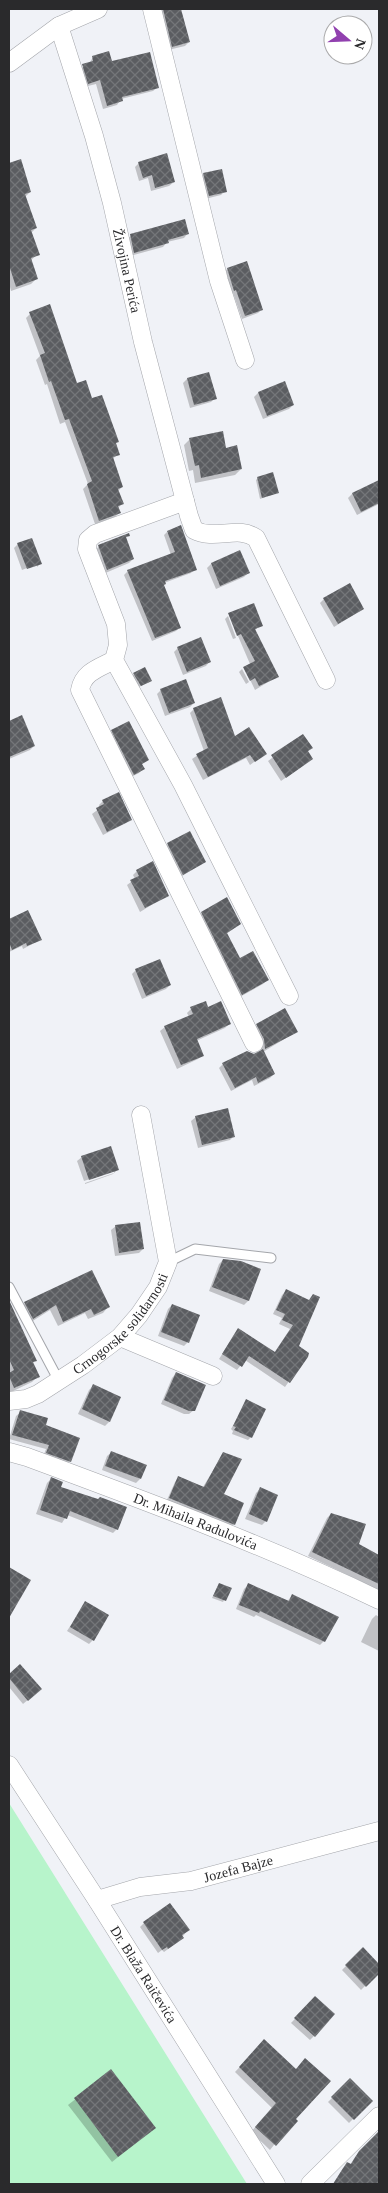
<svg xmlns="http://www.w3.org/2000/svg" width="388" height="2193" font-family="'Times New Roman',serif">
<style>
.green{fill:#b7f4cb}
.shadow{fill:#0003}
.building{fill:url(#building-cross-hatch)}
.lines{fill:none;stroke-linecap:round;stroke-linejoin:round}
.lane-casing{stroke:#a4a6ab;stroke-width:11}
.street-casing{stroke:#a4a6ab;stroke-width:19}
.lane{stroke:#fff;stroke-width:9}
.street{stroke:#fff;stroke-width:18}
.labels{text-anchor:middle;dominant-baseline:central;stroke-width:5;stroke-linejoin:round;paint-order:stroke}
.street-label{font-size:14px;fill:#2a2a2c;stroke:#fff}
</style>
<defs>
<pattern id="building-cross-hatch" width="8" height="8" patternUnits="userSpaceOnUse" patternTransform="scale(1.25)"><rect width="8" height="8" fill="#5b5d61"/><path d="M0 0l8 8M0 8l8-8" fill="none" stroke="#747679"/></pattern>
</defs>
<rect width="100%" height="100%" fill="#f0f2f7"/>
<!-- green -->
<polygon class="green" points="9,1803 247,2184 9,2184"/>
<!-- shadow -->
<g class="shadow">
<polygon points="161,9 178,9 182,15 189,42 185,46 168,50"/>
<polygon points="93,57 111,63 158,87 153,91 121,99 117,105 103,109 96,84 84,87 79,69 89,64"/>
<polygon points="20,161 30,192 25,197 36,228 31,233 38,254 30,261 36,279 31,284 11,291 9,283 9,165"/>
<polygon points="139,163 174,182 169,186 151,191 148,178 139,181 135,167"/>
<polygon points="204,174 225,191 221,195 205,199 200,178"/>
<polygon points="188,233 184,238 167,242 163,247 130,256 126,240 131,236"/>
<polygon points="227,269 261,310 258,313 242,319 233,293 230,294 224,273"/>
<polygon points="30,314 77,385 91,400 119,454 112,459 122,487 118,491 122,504 118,508 119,513 115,517 95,524 83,489 88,484 65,422 60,424 47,384 45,385 36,360 40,356 26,318"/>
<polygon points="187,379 215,398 211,402 190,408 183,383"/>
<polygon points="285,383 293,405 289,409 263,419 254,397 258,393"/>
<polygon points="190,439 225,449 241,469 235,475 195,483 193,470 189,471 184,445"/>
<polygon points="258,478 277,493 260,499 256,480"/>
<polygon points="377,482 379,487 379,504 357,515 348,498 352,494"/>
<polygon points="167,532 195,569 191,573 164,583 163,586 180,627 176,631 152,641 124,575 128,571 171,555 164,535"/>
<polygon points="128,535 125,539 133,559 129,563 103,574 95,551 99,546"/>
<polygon points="18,544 41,563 37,567 37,564 22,570 14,548"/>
<polygon points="211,564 248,573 244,577 216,589 207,568"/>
<polygon points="324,599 363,609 334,627 320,603"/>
<polygon points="253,605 261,625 255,630 278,676 255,690 244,667 250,664 229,615"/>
<polygon points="228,616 236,638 233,639 225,619"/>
<polygon points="178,648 210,661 206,666 183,675 174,652"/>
<polygon points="242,669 249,682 246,684 239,672"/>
<polygon points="134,674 149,682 139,687 132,676"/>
<polygon points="161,690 194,703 190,707 165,716 157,694"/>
<polygon points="194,709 235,738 265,754 250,765 246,758 203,780 192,759 204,751 190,713"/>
<polygon points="22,717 34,746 30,750 9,759 9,722"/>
<polygon points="112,731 147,760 141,765 143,769 139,773 129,778 108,735"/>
<polygon points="303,735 312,748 307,752 312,759 281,781 268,761"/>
<polygon points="103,801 130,819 126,823 103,835 92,814 100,808 99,805"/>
<polygon points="168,844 204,862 179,878 164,848"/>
<polygon points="137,871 168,895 140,912 127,885 135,879 133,875"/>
<polygon points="28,911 40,940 23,949 22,946 9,952 9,920"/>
<polygon points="202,913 240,924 226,934 239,960 267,980 263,984 238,998 198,917"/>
<polygon points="136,970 170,985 166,989 142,999 132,974"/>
<polygon points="208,1008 229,1024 225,1028 196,1041 203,1055 198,1059 177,1069 160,1031 165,1027 189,1017 187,1013 191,1009"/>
<polygon points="257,1025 296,1032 263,1052 274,1074 270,1078 254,1086 252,1080 231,1091 219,1068 223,1064 261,1051 260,1043 253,1029"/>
<polygon points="196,1117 234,1136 230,1140 198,1148 191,1121"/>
<polygon points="82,1157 117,1170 114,1173 114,1171 84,1181 77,1161"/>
<polygon points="114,1173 113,1174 85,1184 85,1183"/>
<polygon points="116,1226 143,1249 139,1253 115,1256 111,1230"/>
<polygon points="223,1260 260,1269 248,1301 244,1305 209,1291 219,1264"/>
<polygon points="286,1291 308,1301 309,1299 297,1346 307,1356 285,1387 245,1360 237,1370 219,1359 235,1334 274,1353 290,1329 279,1324 282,1318 273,1314 282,1295"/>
<polygon points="25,1303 108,1307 103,1313 88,1319 85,1313 58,1326 50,1310 28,1324 20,1309"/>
<polygon points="172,1305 188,1342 184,1346 158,1336 168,1309"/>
<polygon points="17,1319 35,1360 32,1364 38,1376 32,1382 9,1393 9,1323"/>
<polygon points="176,1373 194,1410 189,1414 184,1414 161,1404 172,1378"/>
<polygon points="93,1386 120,1398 109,1422 105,1426 78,1414 89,1390"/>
<polygon points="247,1401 251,1437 248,1440 232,1434 233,1431 231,1429"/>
<polygon points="21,1412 45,1426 70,1461 66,1465 43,1457 46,1449 9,1439 16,1416"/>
<polygon points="112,1452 140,1479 136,1483 102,1470 107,1456"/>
<polygon points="223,1454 222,1495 234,1524 230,1528 166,1502 175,1482 179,1477 203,1487"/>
<polygon points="51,1479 60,1487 117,1529 113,1533 67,1515 62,1523 36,1514 47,1483"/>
<polygon points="260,1489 266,1521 262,1525 245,1519 256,1493"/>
<polygon points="331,1514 357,1545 379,1557 379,1590 308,1556 327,1518"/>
<polygon points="219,1584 230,1589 223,1602 212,1598"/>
<polygon points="248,1585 287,1602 292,1595 324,1641 320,1645 256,1615 254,1617 236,1609 244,1589"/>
<polygon points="85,1603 93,1640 89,1644 67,1631"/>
<polygon points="376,1615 379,1617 379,1651 361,1642 372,1619"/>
<polygon points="20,1666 36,1693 23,1704 9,1687 9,1675"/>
<polygon points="144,1923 188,1930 178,1942 164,1952 162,1950 158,1953 140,1927"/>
<polygon points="363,1949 379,1966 379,1972 361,1990 342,1970"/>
<polygon points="315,1998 314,2036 310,2040 291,2023"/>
<polygon points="265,2040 294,2119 270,2150 251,2132 272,2108 235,2072"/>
<polygon points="111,2071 154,2128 112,2162 68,2105"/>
<polygon points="350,2080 371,2101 349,2123 328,2102"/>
<polygon points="378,2134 379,2184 333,2184 343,2168 350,2165 355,2157"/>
</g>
<!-- building -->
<g class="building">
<polygon points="163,9 181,9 190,42 172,47"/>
<polygon points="109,51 112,61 150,52 159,88 122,97 123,101 107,106 100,80 88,84 82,64 93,61 92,56"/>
<polygon points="167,153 175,182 155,188 152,175 143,178 138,162"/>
<polygon points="21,159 31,192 25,194 37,228 31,230 40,255 31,258 38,279 16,287 9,265 9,163"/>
<polygon points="222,169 227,192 209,196 203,173"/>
<polygon points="185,219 189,234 168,240 169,243 134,253 130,234"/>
<polygon points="247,261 263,310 245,316 236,290 234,291 227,268"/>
<polygon points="50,304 77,383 86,380 92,398 102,395 119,442 116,443 120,455 113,457 123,487 118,489 124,504 118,506 121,513 99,521 87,484 92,481 69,419 65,420 51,381 49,382 40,355 45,353 29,312"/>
<polygon points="209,372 217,399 194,405 187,378"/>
<polygon points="285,381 294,405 267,416 258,392"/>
<polygon points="223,431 226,448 237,445 242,469 201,478 199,465 195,466 189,438"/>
<polygon points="273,472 279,493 262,498 257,477"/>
<polygon points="379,480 379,503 361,512 352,493"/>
<polygon points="181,525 197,570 165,581 166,584 164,585 181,628 155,638 127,570 175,552 167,531"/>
<polygon points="129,533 130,536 126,537 134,559 107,570 98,545"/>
<polygon points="32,538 42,564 27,569 17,543"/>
<polygon points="240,550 250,573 220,586 211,563"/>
<polygon points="350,583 364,609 338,624 323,598"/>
<polygon points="254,603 263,626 255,629 279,677 259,686 255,678 250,681 243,667 255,661 241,634 237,636 228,613"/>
<polygon points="201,637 211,662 187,672 177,647"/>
<polygon points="145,667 152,681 141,686 133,673"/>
<polygon points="186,679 195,703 169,713 160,689"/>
<polygon points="221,697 235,736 249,727 267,754 255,762 250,755 208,777 196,754 208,748 193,708"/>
<polygon points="22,715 35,746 9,757 9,721"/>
<polygon points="129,721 149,760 142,764 145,769 134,775 111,730"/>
<polygon points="303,734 313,748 308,751 313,759 286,778 271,755"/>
<polygon points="119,792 132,820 107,832 96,808 104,804 102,800"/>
<polygon points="190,831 206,862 183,875 167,843"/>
<polygon points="153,861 169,896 145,908 130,880 139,876 136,870"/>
<polygon points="227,897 241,924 227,933 240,958 253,951 269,980 242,995 201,912"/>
<polygon points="28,910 42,940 27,946 26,943 12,950 9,942 9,919"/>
<polygon points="160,959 171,985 146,996 135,969"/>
<polygon points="206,1001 208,1007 221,1001 231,1024 197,1039 204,1056 181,1065 164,1026 193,1014 190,1007"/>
<polygon points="285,1008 298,1032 265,1049 264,1039 256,1024"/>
<polygon points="263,1049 275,1074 258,1083 256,1077 235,1088 222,1063 247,1051 254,1054"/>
<polygon points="228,1108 235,1137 202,1145 195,1116"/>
<polygon points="111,1146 119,1170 89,1180 81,1156"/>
<polygon points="140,1222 144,1249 119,1253 115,1225"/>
<polygon points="223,1259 241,1261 261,1269 249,1301 212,1287"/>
<polygon points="92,1270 110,1307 94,1315 91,1309 63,1322 56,1305 33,1319 24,1302"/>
<polygon points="286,1289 309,1300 313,1294 320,1297 299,1346 309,1353 308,1357 290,1383 249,1356 242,1367 222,1354 238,1328 275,1352 293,1325 282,1320 285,1314 276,1310"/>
<polygon points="9,1300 37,1361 33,1362 40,1377 14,1388 9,1376 9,1373 14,1370 9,1359"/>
<polygon points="172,1304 200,1315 189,1343 161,1332"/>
<polygon points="176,1372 206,1385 195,1411 189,1411 164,1400"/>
<polygon points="93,1384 121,1397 110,1422 82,1409"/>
<polygon points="246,1399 266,1409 252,1438 234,1430 236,1427 233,1426"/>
<polygon points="20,1410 48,1418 46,1425 80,1438 71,1462 46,1453 49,1445 12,1435"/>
<polygon points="111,1451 147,1465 141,1479 105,1466"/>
<polygon points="223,1452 242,1459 224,1494 244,1503 235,1525 169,1498 178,1476 204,1487"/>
<polygon points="51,1477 63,1482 61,1487 98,1499 100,1497 127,1507 118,1530 70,1511 67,1519 40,1510"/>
<polygon points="260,1487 278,1495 267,1522 249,1514"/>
<polygon points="331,1513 366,1524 359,1544 379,1555 379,1584 312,1552"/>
<polygon points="9,1567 31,1580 9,1618"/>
<polygon points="219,1583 232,1588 226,1601 213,1596"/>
<polygon points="248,1583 289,1601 292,1594 339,1617 325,1642 260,1611 259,1613 239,1605"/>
<polygon points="85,1601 109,1615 94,1641 70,1627"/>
<polygon points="20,1664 42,1689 28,1701 9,1678 9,1674"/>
<polygon points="170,1903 190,1930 182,1935 184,1938 168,1949 167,1947 162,1950 143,1922"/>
<polygon points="363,1947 379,1964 379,1974 366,1987 345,1965"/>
<polygon points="315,1996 335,2014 315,2037 294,2018"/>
<polygon points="264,2039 296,2069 305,2058 331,2081 296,2119 298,2121 276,2146 255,2127 276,2103 239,2067"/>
<polygon points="111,2069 156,2128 118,2157 74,2098"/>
<polygon points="350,2078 373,2101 354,2120 331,2097"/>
<polygon points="379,2131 379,2184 333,2184 347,2162 351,2164 359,2151"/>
</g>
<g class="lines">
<defs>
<g id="lane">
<polyline points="168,1262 195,1249 271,1258"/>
<polyline points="9,1287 59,1381"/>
</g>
<g id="street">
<polyline points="152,9 219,281 245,360"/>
<path id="s1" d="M59 26 94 136 112 203 143 342 189 516 194 530C216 541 237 525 256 538L326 680"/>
<polyline points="9,63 59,26 98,9"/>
<polyline points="185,501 95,534 88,540 87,549 116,624 118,645 114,660 183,785 289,996"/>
<path d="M114 660C99 668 83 672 80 690L254 1043"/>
<polyline points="120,1337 213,1376"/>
<path id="s2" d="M9 1401 26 1399 38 1394 83 1365 120 1337 139 1315 158 1287 168 1262 141 1115"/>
<path id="s3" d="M9 1452 27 1457C146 1501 265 1545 379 1600"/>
<path id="s4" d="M9 1765 97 1900 276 2184"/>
<path id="s5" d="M97 1900 140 1887 191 1881 379 1831"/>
<polyline points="310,2184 379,2116"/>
</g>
</defs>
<!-- lane casing -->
<use href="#lane" class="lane-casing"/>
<!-- street casing -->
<use href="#street" class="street-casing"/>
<!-- lane -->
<use href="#lane" class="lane"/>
<!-- street -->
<use href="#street" class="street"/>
</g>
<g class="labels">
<!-- street labels -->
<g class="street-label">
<text stroke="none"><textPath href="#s1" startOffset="254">Živojina Perića</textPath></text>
<text stroke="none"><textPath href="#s2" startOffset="140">Crnogorske solidarnosti</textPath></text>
<text stroke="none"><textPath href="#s3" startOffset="199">Dr. Mihaila Radulovića</textPath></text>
<text stroke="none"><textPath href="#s5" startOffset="145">Jozefa Bajze</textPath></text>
<text stroke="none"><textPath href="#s4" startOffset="249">Dr. Blaža Raičevića</textPath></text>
</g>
</g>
<!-- border -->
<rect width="388" height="2193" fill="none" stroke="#2a2a2c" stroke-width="20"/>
<!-- north arrow -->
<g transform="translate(348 40) rotate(109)"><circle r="24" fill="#ffffff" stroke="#aaaaab"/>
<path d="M0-4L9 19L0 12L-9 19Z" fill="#9140af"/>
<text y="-8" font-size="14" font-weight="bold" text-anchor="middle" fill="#2a2a2c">N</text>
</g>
</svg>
